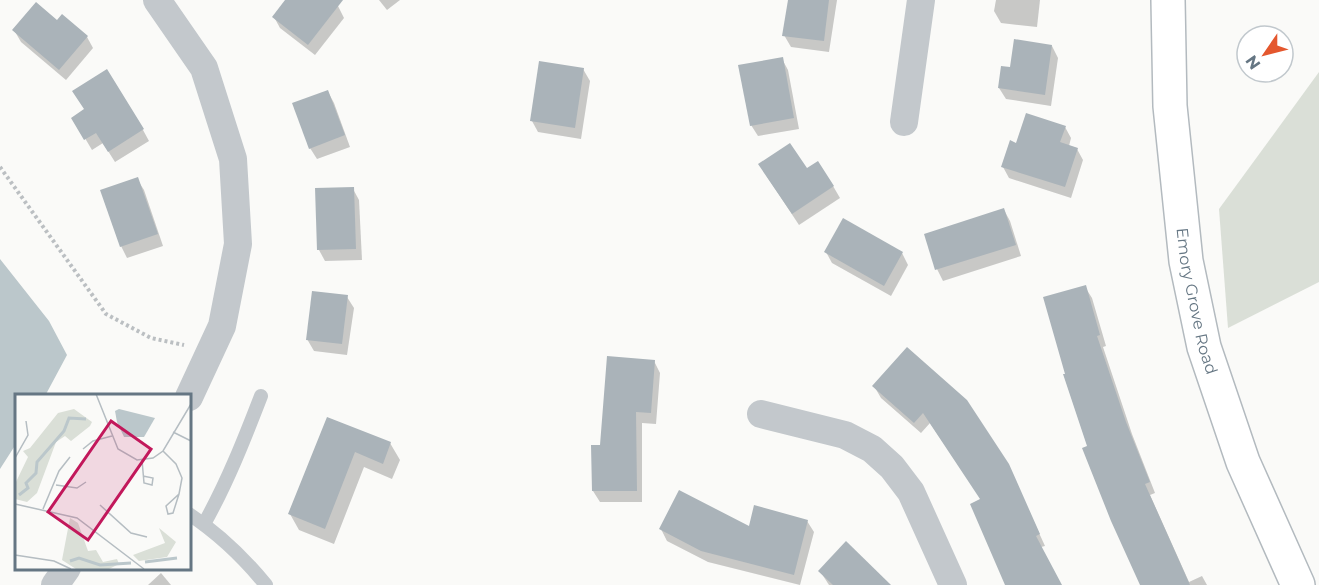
<svg xmlns="http://www.w3.org/2000/svg" width="1319" height="585" font-family="Montserrat,sans-serif">
<style>
.green{fill:#dadfd7}
.water{fill:#bbc7cb}
.shadow{fill:#0003}
.building{fill:#aab3b9}
.lines{fill:none;stroke-linecap:round;stroke-linejoin:round}
.secondary-casing{stroke:#b3babf;stroke-width:36}
.path{stroke:#bbbfc2;stroke-width:4;stroke-dasharray:3 3;stroke-linecap:butt}
.lane{stroke:#c3c8cc;stroke-width:14}
.street{stroke:#c3c8cc;stroke-width:28}
.secondary{stroke:#fff;stroke-width:33}
.labels{text-anchor:middle;dominant-baseline:central;stroke-width:6;stroke-linejoin:round;paint-order:stroke}
.street-label{font-size:16px;fill:#657683;stroke:#fff}
.inset-river{fill:none;stroke:#bbc7cb;stroke-width:3}
.inset-road{fill:none;stroke:#b5bdc2;stroke-width:1.5}
.view{fill:#c2185b;fill-opacity:0.15;stroke:#c2185b;stroke-width:3}
.inset-edge{fill:none;stroke:#657683;stroke-width:3}
</style>
<rect width="100%" height="100%" fill="#fafaf8"/>
<!-- green -->
<polygon class="green" points="1319,72 1319,282 1228,328 1219,209"/>
<!-- water -->
<polygon class="water" points="0,259 49,321 67,355 45,396 16,396 16,444 0,469"/>
<!-- shadow -->
<g class="shadow">
<polygon points="287,0 329,0 338,6 344,18 315,55 280,28 274,17"/>
<polygon points="379,0 400,0 387,10"/>
<polygon points="789,0 837,0 829,52 791,47 784,35"/>
<polygon points="996,0 1040,0 1037,27 1001,23 994,11"/>
<polygon points="14,30 87,37 93,48 66,80 21,42"/>
<polygon points="1052,46 1058,58 1051,106 1006,99 999,88 1011,69"/>
<polygon points="782,59 788,70 799,129 758,136 751,125"/>
<polygon points="583,69 590,81 581,139 538,132 532,121"/>
<polygon points="328,92 334,103 350,147 317,159 310,148"/>
<polygon points="85,110 143,130 149,141 115,162 103,143 92,150 73,118"/>
<polygon points="1065,127 1071,138 1069,146 1077,149 1083,160 1071,198 1009,178 1003,167 1017,144"/>
<polygon points="806,170 833,186 840,198 799,225 766,175"/>
<polygon points="137,179 144,190 163,246 127,258 121,246"/>
<polygon points="353,189 359,200 362,260 325,261 319,250"/>
<polygon points="1004,210 1010,221 1021,256 943,281 937,269"/>
<polygon points="826,252 902,253 908,265 891,296 832,263"/>
<polygon points="1085,287 1092,298 1106,346 1103,347 1132,434 1155,493 1150,495 1189,582 1202,576 1207,585 1152,585 1089,447"/>
<polygon points="347,297 354,308 347,355 314,351 307,339"/>
<polygon points="907,349 1008,465 1045,546 1041,547 1061,585 1006,585 982,500 930,423 921,433 881,398 874,386"/>
<polygon points="654,361 660,373 656,424 642,423 642,502 600,502 593,491 593,446 602,446"/>
<polygon points="328,418 390,443 400,460 392,479 364,467 334,544 299,530 290,514"/>
<polygon points="807,521 814,532 800,585 708,562 667,541 661,529 750,529"/>
<polygon points="820,571 887,585 829,585"/>
<polygon points="161,573 171,585 148,585"/>
</g>
<!-- building -->
<g class="building">
<polygon points="285,0 343,0 308,45 272,17"/>
<polygon points="788,0 829,0 824,41 782,36"/>
<polygon points="36,2 57,20 62,14 88,36 59,70 12,30"/>
<polygon points="1014,39 1052,45 1045,95 998,88 1001,66 1010,67"/>
<polygon points="783,57 794,118 750,126 738,65"/>
<polygon points="539,61 584,68 575,128 530,121"/>
<polygon points="107,69 144,129 108,152 96,133 84,140 71,118 84,109 72,91"/>
<polygon points="328,90 345,135 309,149 292,103"/>
<polygon points="1026,113 1066,126 1060,142 1078,148 1065,187 1001,167 1010,140 1016,143"/>
<polygon points="790,143 807,168 818,161 834,186 792,214 758,164"/>
<polygon points="138,177 158,234 120,247 100,190"/>
<polygon points="354,187 356,249 317,250 315,188"/>
<polygon points="1004,208 1016,245 935,270 924,234"/>
<polygon points="843,218 903,252 884,286 824,252"/>
<polygon points="1086,285 1100,335 1097,336 1126,422 1150,482 1145,484 1190,585 1140,585 1111,521 1082,448 1087,446 1063,374 1065,374 1043,297"/>
<polygon points="312,291 348,295 342,344 306,340"/>
<polygon points="907,347 967,400 1009,464 1040,534 1036,536 1062,585 1005,585 970,504 980,499 923,413 914,423 872,386"/>
<polygon points="607,356 655,360 651,413 636,412 637,491 592,491 591,445 600,445"/>
<polygon points="327,417 391,442 383,464 355,452 325,529 288,514"/>
<polygon points="679,490 749,526 754,505 808,520 794,575 701,551 659,529"/>
<polygon points="846,541 891,585 833,585 818,571"/>
</g>
<g class="lines">
<defs>
<g id="secondary">
<path id="s1" d="M1168 0 1170 106 1186 261 1204 347 1243 462 1298 585"/>
</g>
</defs>
<!-- secondary casing -->
<use href="#secondary" class="secondary-casing"/>
<!-- path -->
<polyline class="path" points="0,167 106,314 151,338 184,345"/>
<!-- lane -->
<g class="lane">
<path d="M189 514C219 534 244 558 266 585"/>
<path d="M204 524C227 483 244 440 261 396"/>
</g>
<!-- street -->
<g class="street">
<polyline points="157,0 204,68 233,159 238,244 222,326 189,397"/>
<polyline points="904,122 921,0"/>
<polyline points="761,414 845,435 872,449 892,467 911,492 953,585"/>
<polyline points="55,585 67,568"/>
</g>
<!-- secondary -->
<use href="#secondary" class="secondary"/>
</g>
<g class="labels">
<!-- street labels -->
<g class="street-label">
<text stroke="none"><textPath href="#s1" startOffset="303">Emory Grove Road</textPath></text>
</g>
</g>
<!-- overview -->
<g transform="translate(15 394)">
<rect width="176" height="176" fill="#fafaf8"/>
<path d="M59 15 77 28 75 32 56 47 50 42 41 48 22 99 12 108 0 105V90L13 63 8 57 15 54 43 19ZM55 124 63 129 73 157 81 156 88 168 102 165 104 170 94 175H61L47 166ZM144 134 161 148 152 163 124 167 118 161 150 149Z" fill="#dadfd7"/>
<path d="M104 15 140 24 129 43H109L102 28 100 17Z" fill="#bbc7cb"/>
<path class="inset-river" d="M4 101 13 94 11 89 21 79 22 68 49 37 54 24 71 25M55 167 64 164 85 171 116 169M130 168 162 164"/>
<path class="inset-road" d="M81 0 103 55 122 66 138 64 148 57 176 10M158 38 176 47M68 55 78 47 97 42M148 57 161 70 167 84 164 100 151 112 153 120 158 119 164 100M0 64 13 41 11 27M127 66 129 89 137 91 138 84 128 82M41 91 62 94 71 88M0 110 62 124 129 175M85 111 116 139 132 143M28 115 44 77 55 63M0 161 39 167 56 175"/>
<path class="view" d="M96 27 136 55 73 146 33 118Z"/>
<rect width="176" height="176" class="inset-edge"/>
</g>
<!-- north arrow -->
<g transform="translate(1265 54) rotate(235)"><circle r="28" fill="#ffffff" stroke="#c1c8cd" stroke-width="1.5"/>
<path d="M0-4.5L10 22L0 15L-10 22Z" fill="#e4572e"/>
<text y="-9" font-size="16" font-weight="bold" text-anchor="middle" fill="#657683">N</text>
</g>
</svg>
